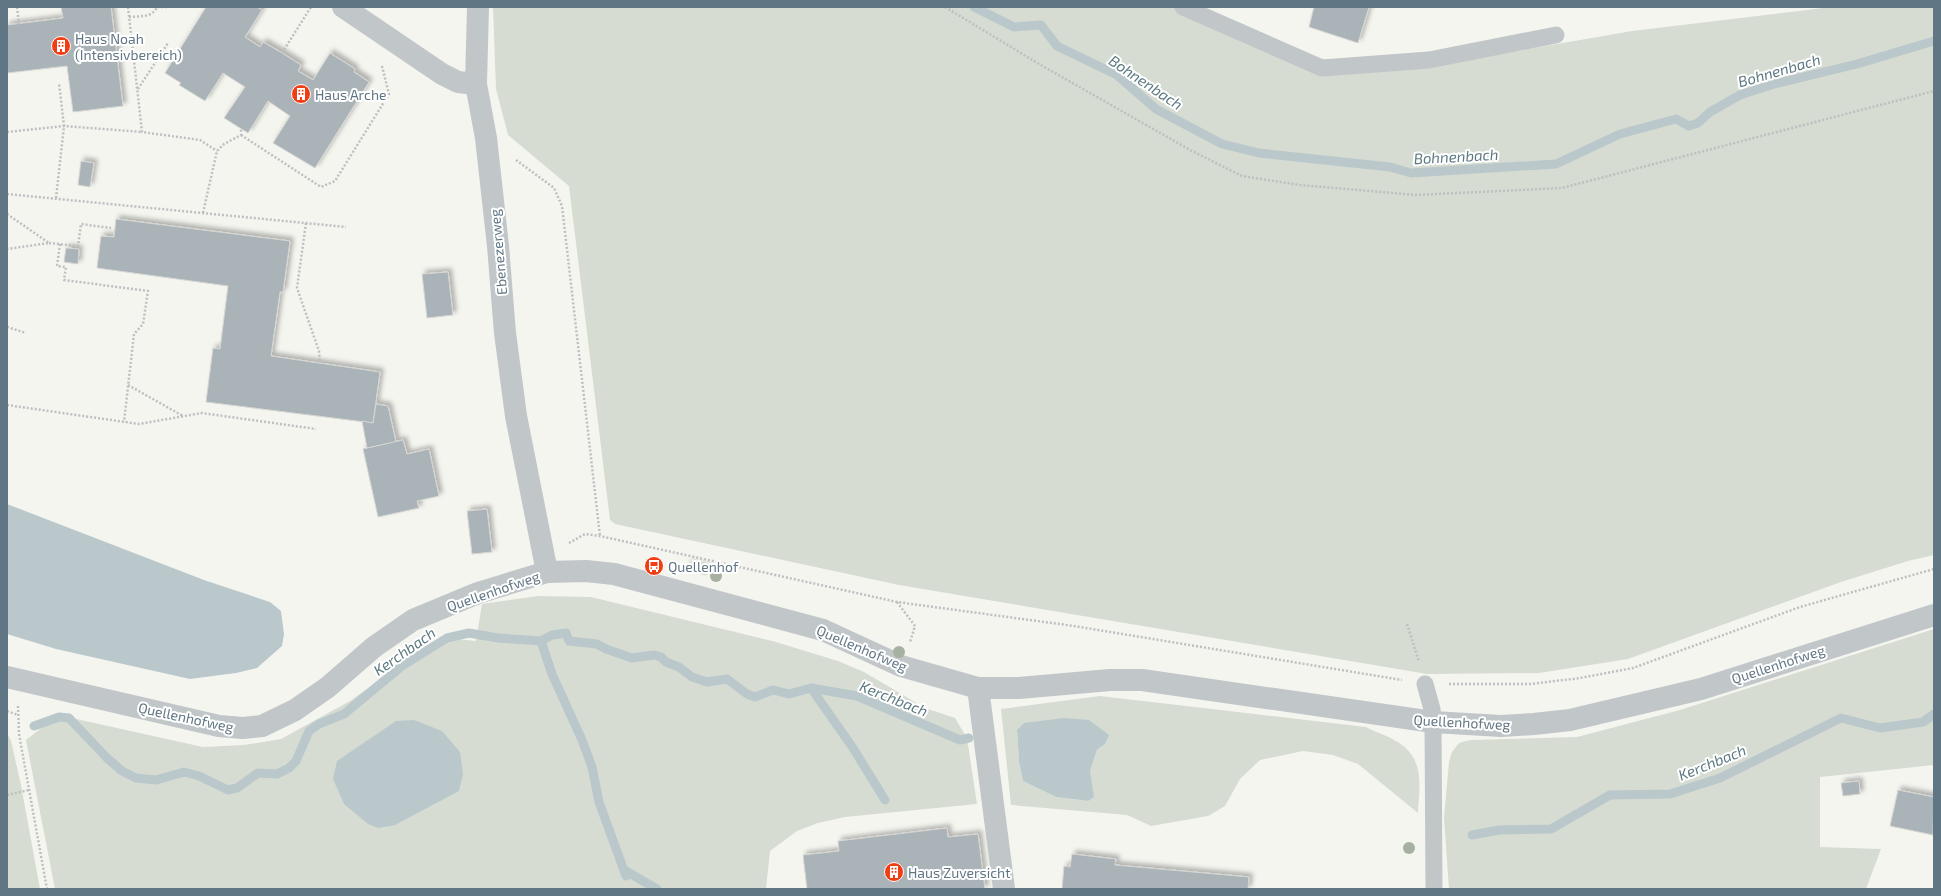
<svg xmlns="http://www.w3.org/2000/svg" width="1941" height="896" font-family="'Exo 2',sans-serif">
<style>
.green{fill:#d6dcd1;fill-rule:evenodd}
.water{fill:#bac8cc}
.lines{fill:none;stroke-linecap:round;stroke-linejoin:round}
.stream{stroke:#bac8cc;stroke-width:9}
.building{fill:#aab3b8;stroke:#d6d6d3;filter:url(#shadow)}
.path{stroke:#bdbfc1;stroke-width:2.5;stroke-dasharray:2 2;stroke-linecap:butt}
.service{stroke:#c1c6c9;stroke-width:17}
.minor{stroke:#c1c6c9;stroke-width:22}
.tree{fill:#a7b1a1}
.labels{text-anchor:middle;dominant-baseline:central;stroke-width:4;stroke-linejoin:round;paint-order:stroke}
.poi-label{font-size:14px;fill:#617684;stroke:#fff;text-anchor:start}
.street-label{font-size:14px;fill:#617684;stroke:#fff}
.water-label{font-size:15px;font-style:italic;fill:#5c7981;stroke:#fff}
</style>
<defs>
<filter id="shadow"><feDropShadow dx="3.5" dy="-3.5" stdDeviation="2" flood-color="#0004"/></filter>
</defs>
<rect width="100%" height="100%" fill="#f5f5f0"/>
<!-- green -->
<g class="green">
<polygon points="493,7 1196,7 1291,54 1361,68 1420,68 1632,31 1831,7 1934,7 1934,555 1908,561 1841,582 1628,659 1539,673 1427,674 899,585 615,524 610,520 569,186 508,135 496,89"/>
<polygon points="538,596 591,597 776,642 838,661 864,672 925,708 955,718 967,738 977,804 845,817 818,823 797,831 770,851 766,889 55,889 26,740 58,715 203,747 244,745 281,739 350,701 410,658 455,639 476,641 482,604"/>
<polygon points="1934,629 1934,765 1820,777 1820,847 1881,849 1866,889 1449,889 1444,818 1449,762 1452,752 1459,743 1470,740 1577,737 1680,710"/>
<path d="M1100 696 1366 727C1377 733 1392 737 1402 745 1425 762 1419 789 1418 813L1358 764 1333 755 1303 751 1260 760 1240 779 1225 806 1208 816 1151 826 1127 815 1011 805 1001 709ZM1017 730 1105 744 1097 750 1090 771 1088 801 1056 797 1023 781 1019 762Z"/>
<polygon points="7,733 11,741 21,785 40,889 7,889"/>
</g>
<!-- water -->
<g class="water">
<polygon points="7,504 204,580 270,602 281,611 284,634 282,646 257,668 236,673 190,679 56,649 7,634"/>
<polygon points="1064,718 1089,720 1109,735 1105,744 1097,750 1090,771 1094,797 1088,801 1056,797 1023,781 1019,762 1017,730 1024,723"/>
<polygon points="414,720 442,731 460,752 463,774 459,791 395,825 378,828 368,824 344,804 333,779 337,761 396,721"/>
</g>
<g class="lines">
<!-- stream -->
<g class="stream">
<polyline points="974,7 1014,27 1041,25 1057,46 1117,75 1156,109 1222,144 1259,153 1390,167 1411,173 1556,164 1620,134 1676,119 1689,126 1698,123 1710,112 1740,95 1774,84 1857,64 1934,41"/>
<polyline points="541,641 552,674 582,740 592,767 599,802 626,876"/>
<polyline points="811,688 853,748 885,800"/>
<polyline points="34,726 59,717 69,718 107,758 122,771 136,778 156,780 184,772 199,776 228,790 237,788 258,773 277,774 289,768 296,761 309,731 319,724 344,714 402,666 447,638 469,633 498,638 541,641 552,635 566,633 569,641 597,644 606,649 632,658 654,655 661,657 666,662 679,667 692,677 707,682 727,679 747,694 755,697 773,690 789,694 811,688 857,696 960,740 969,738"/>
<polyline points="1472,835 1499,830 1551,829 1610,795 1670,794 1720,778 1841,718 1880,728 1923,722 1934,714"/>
<polyline points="624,870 657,889"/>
</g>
</g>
<!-- building -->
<g class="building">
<polygon points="61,7 111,7 123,106 73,112 67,66 7,73 7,25 63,18"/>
<polygon points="206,7 257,7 262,10 245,37 260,47 263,42 282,53 301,65 298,71 313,80 330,53 355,69 354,72 369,82 315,168 273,143 290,116 268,101 248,133 224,118 245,87 223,73 205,101 179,85 181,83 165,73"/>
<polygon points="1314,7 1369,7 1358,43 1309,27"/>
<polygon points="81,161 94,163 90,187 78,185"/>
<polygon points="116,219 290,241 283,292 280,292 271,356 380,372 373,423 206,402 213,348 220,349 228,286 97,268 101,236 114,237"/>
<polygon points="66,248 79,249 78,264 64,262"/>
<polygon points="448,272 453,315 427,318 422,274"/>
<polygon points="376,404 388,406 396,442 367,448 362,421 373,423"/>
<polygon points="403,440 407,454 429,449 439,496 417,501 419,508 378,517 363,449"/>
<polygon points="487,509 492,552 472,554 467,511"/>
<polygon points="689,564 708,569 706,575 687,570"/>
<polygon points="1859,781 1860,794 1843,796 1841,783"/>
<polygon points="1898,790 1934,797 1933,835 1890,826"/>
<polygon points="947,828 948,837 978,834 985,889 807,889 803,855 839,851 838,841"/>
<polygon points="1072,854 1116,859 1115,865 1249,877 1248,889 1062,889 1064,866 1070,867"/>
</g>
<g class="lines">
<!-- path -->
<g class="path">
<polyline points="17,7 19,24"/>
<polyline points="128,7 142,132 200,140 217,151"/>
<polyline points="157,7 167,7"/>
<polyline points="945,7 1039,64 1192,151 1242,176 1300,185 1416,195 1562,188 1934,91"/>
<path d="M129 17C140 16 152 18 157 7"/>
<polyline points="282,53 311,7"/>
<polyline points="138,89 168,43"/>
<polyline points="7,132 64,126 142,132"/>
<polyline points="241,135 321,187 335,181 389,94 382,66"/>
<polyline points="516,160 554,188 562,206 600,536"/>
<polyline points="7,194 346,227"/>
<polyline points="56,198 64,126 59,83"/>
<polyline points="203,213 217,151 224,144 241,135 241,129"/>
<polyline points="7,214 49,243 7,249"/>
<polyline points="306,223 297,288 319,351 320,363"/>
<polyline points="49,243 78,246 81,224 111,228"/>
<polyline points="60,244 57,266 66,267 64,280 148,291 143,324 134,334 124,422"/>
<polyline points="7,327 26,333"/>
<polyline points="128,385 183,416"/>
<polyline points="7,405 139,424 202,413 316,429"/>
<polyline points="569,543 585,534 600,536 897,602 1074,626 1402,680"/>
<polyline points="897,602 915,626 910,642"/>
<polyline points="1407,624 1419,662"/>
<polyline points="1449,684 1531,684 1580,678 1633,668 1800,607 1934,569"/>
<polyline points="18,706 19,734 47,889"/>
<polyline points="7,711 18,715"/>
<polyline points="7,795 29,790"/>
</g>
<!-- service -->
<g class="service">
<polyline points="1183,7 1322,68 1429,60 1556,35"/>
<polyline points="1425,684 1432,709 1433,722 1434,889"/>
</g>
<!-- minor -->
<g class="minor">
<polyline points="343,7 442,74 458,82 476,84"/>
<polyline points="478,7 476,84 486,138 498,246 505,333 516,416 547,572"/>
<polyline points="7,677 219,726 243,728 262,726 295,710 328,687 374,647 413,620 478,593 547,572 586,571 614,574 823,630 901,666 978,688 1019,688 1110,680 1142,680 1433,722 1501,726 1534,724 1570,720 1701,689 1934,615"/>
<polyline points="978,688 1004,889"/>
</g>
</g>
<!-- trees -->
<g class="tree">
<circle cx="716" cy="576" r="6"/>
<circle cx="899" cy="652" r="6"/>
<circle cx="1409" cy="848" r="6"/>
</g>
<!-- icons -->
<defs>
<symbol id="building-disc" viewBox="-11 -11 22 22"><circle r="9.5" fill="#f13c14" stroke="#fff"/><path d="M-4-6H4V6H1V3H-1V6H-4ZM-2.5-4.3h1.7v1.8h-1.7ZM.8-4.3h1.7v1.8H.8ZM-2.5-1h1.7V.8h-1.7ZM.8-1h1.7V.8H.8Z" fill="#fff"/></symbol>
<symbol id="bus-disc" viewBox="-11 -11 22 22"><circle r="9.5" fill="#f13c14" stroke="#fff"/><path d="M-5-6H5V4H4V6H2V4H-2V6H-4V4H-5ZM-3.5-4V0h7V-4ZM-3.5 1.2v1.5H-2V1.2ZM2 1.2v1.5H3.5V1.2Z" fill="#fff"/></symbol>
</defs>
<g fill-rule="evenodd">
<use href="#building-disc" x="50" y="35" width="22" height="22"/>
<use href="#building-disc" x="290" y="83" width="22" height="22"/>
<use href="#bus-disc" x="643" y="555" width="22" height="22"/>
<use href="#building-disc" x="883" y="861" width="22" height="22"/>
</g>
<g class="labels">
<!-- poi labels -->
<g class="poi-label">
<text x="75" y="38">Haus Noah<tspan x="75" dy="16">(Intensivbereich)</tspan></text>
<text x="315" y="94">Haus Arche</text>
<text x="668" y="566">Quellenhof</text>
<text x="908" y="872">Haus Zuversicht</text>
</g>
<!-- street labels -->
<g class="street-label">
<text transform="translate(498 252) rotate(-95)">Ebenezerweg</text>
<text transform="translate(493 591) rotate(-19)">Quellenhofweg</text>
<text transform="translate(862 648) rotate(23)">Quellenhofweg</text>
<text transform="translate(1778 664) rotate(-18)">Quellenhofweg</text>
<text transform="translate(186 717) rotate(12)">Quellenhofweg</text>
<text transform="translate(1462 722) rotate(3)">Quellenhofweg</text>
</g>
<!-- water labels -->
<g class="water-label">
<text transform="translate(1779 70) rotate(-16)">Bohnenbach</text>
<text transform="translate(1146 82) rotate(34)">Bohnenbach</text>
<text transform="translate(1456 156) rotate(-3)">Bohnenbach</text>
<text transform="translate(404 651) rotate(-35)">Kerchbach</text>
<text transform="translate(894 698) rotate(22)">Kerchbach</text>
<text transform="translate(1712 762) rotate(-22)">Kerchbach</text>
</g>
</g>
<!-- border -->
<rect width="1941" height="896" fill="none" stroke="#617684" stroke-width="16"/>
</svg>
